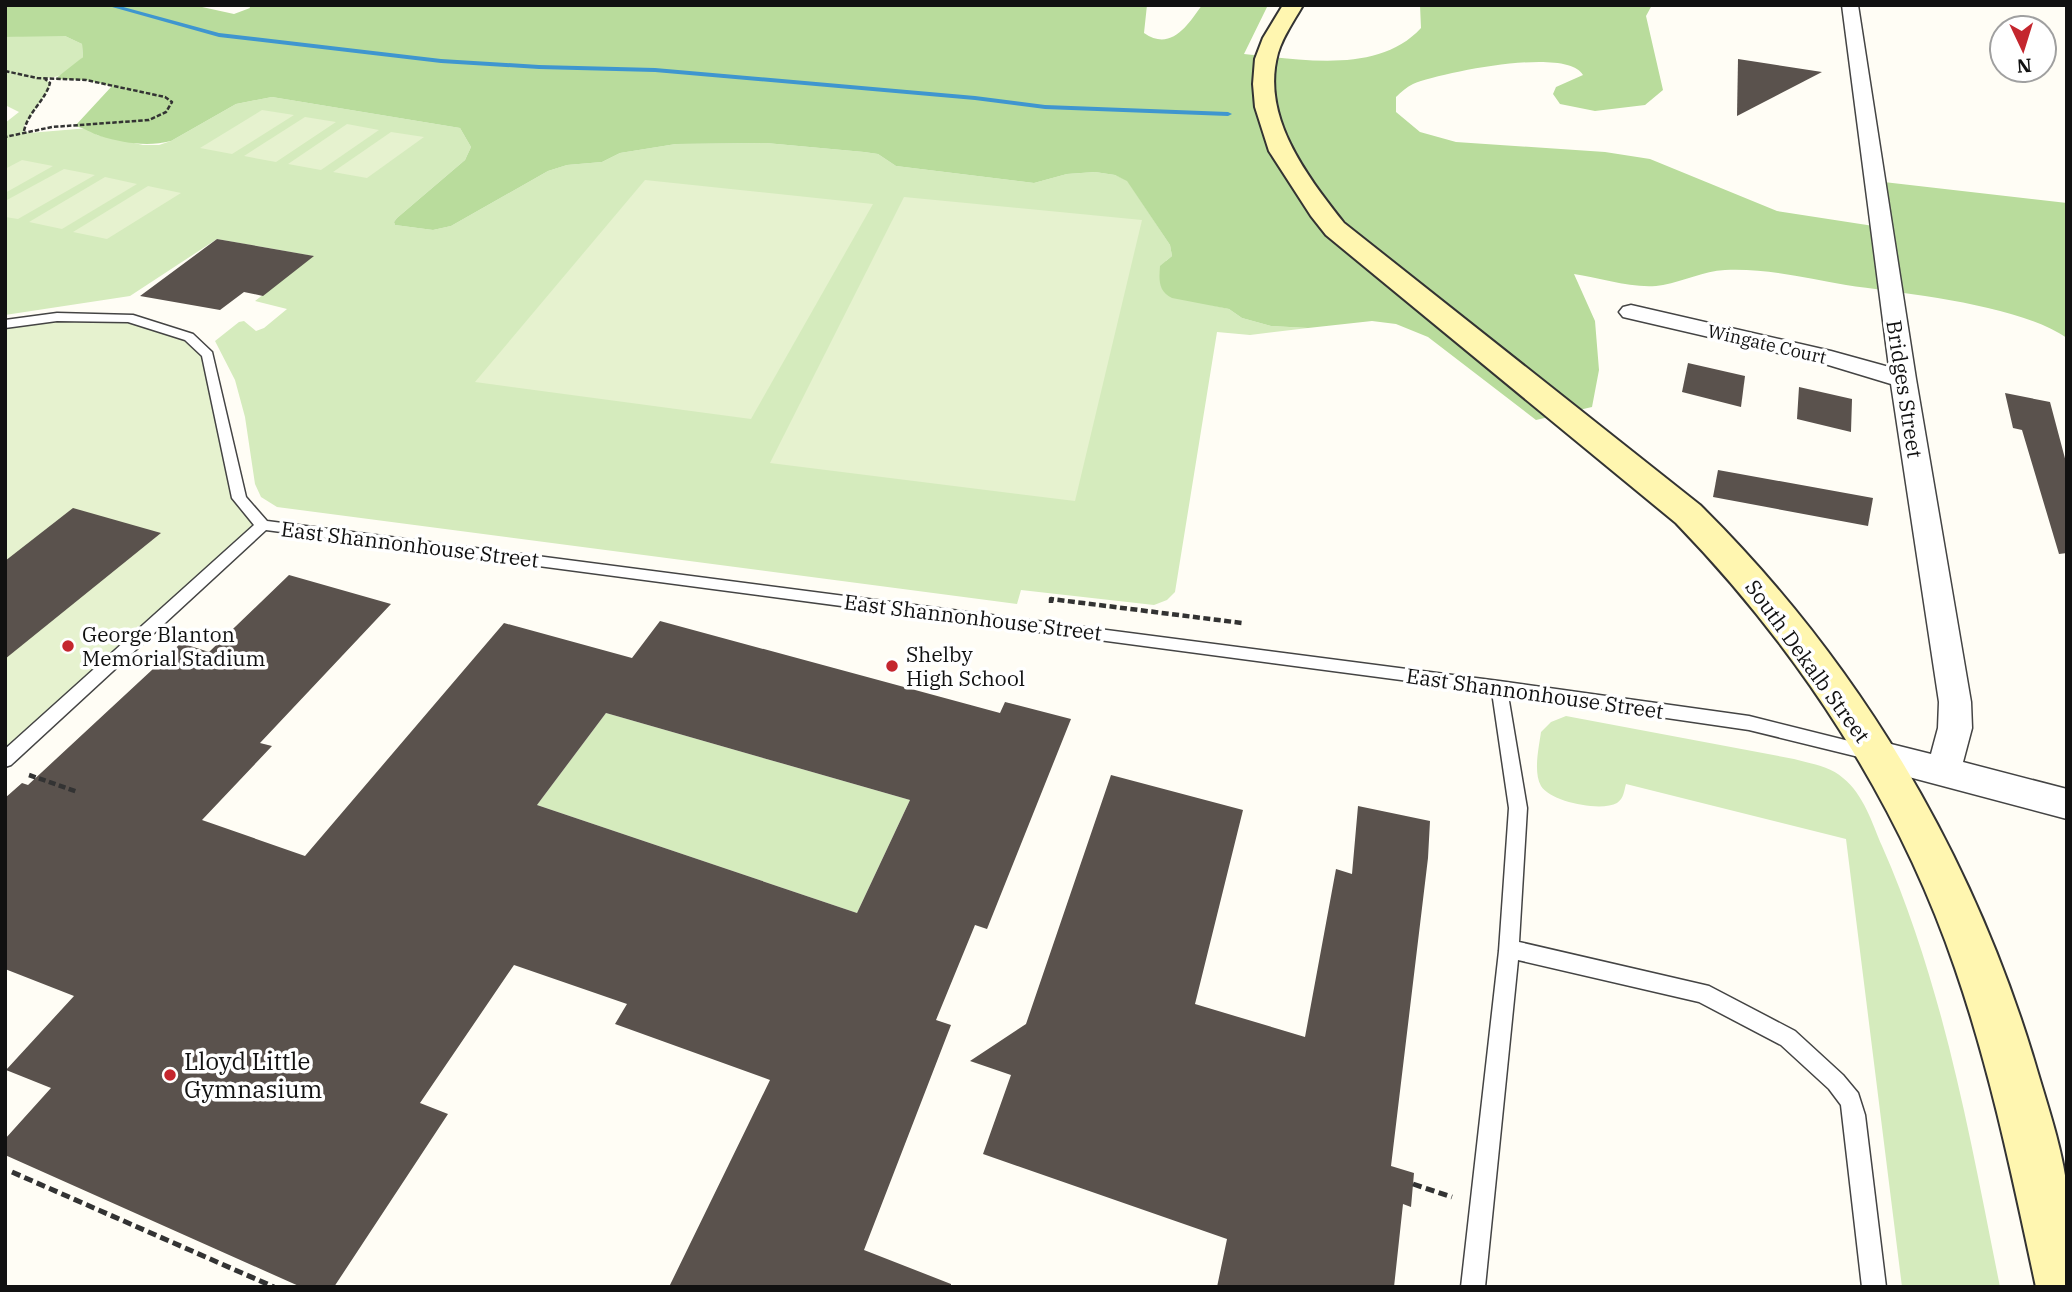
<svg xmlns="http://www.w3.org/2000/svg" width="2072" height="1292" font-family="'IBM Plex Serif',serif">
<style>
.green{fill:#d5ebbd}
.forest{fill:#b9dc9c}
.pitch{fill:#e6f2cf}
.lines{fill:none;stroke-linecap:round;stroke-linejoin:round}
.stream{fill:#3f96cf;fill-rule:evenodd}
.building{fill:#5a524d;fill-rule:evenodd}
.service-casing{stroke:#444;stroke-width:3}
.minor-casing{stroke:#444;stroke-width:3}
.secondary-casing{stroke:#333;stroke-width:4}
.path-far2{stroke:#333;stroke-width:2.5;stroke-dasharray:4.5 2;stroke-linecap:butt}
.path-far1{stroke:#333;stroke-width:4.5;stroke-dasharray:7 3.5;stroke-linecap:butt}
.path{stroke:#333;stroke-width:5;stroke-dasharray:9 4.5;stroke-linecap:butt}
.service{fill:#fff;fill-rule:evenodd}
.minor{fill:#fff;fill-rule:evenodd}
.secondary{fill:#fff6b0;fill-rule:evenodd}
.poi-dot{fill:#c4262e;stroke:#fff;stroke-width:2.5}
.labels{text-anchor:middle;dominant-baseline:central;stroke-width:7;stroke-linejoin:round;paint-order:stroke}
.far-street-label{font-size:18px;fill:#111;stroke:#fff}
.street-label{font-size:21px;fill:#111;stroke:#fff}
.poi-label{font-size:21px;fill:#111;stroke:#fff;text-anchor:start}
.near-poi-label{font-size:24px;fill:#111;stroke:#fff;text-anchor:start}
</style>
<rect width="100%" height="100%" fill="#fffdf5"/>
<!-- green -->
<g class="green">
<path d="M22 36H65L82 44 83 57C72 68 61 79 45 78L50 83 49 89 24 126V131L29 133 89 128 97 135 143 145H159L171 141 236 104 272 97 460 128 471 147 465 160 397 218 394 222 395 225 433 230 451 226 548 171 567 165 602 162 620 153 676 144 766 143 864 152 878 154 896 166 1034 183 1067 174 1095 172 1115 175 1127 180 1170 245 1172 256 1166 261 1211 305 1229 309 1242 318 1271 326 1308 328 1250 335 1217 332 1175 592 1167 600 1154 605 1021 590 1017 604 277 507 261 497 255 484 245 417 235 380 215 341 239 322 244 321 256 331 264 328 287 309 255 301 313 256 217 239 130 296 5 315V123L19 112 5 105V37Z"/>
<polygon points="606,713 910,800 857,913 537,805"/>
<path d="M1566 716 1794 759C1811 764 1830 766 1843 778 1864 795 1872 823 1882 846 1944 987 1970 1137 2000 1287H1902L1846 839 1626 784C1624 791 1624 798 1617 803 1601 812 1551 802 1541 786 1533 772 1539 747 1541 732L1551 722Z"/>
</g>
<!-- forest -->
<path class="forest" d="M5 5H193L234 14 250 8 249 5H1147L1144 33C1171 52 1188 25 1202 5H1268L1244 54C1300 59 1378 75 1421 28L1420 5H1652L1646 16 1663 90 1645 105 1595 111 1560 104 1553 94 1556 87 1583 75C1567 46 1441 73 1413 84 1407 87 1401 92 1396 97V112L1420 132 1456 142 1605 152 1650 159 1777 211 1880 227 1875 181 2067 203V338C2017 304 1907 294 1846 285 1807 278 1765 268 1725 270 1703 271 1685 281 1663 285 1636 290 1601 278 1574 274L1595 321 1599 370 1592 407 1536 420 1428 337 1396 324 1372 321 1308 328 1271 326 1242 318 1229 309 1172 298C1158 291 1159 280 1160 266L1172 256 1170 245 1127 181 1115 175 1095 172 1067 174 1034 183 896 166 878 154 864 152 766 143 676 144 620 153 602 162 567 165 548 171 451 226 433 230 395 225 394 222 397 218 465 160 471 147 460 128 272 97 236 104 171 141C147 147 124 143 100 136 91 133 85 128 75 126L112 86 86 80 55 79 83 57 82 44 65 36 5 37Z"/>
<!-- pitch -->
<g class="pitch">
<polygon points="262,110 294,115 232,154 200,148"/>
<polygon points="305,117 336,122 276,162 244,156"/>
<polygon points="347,124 379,130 321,170 288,164"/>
<polygon points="391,132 424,137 367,178 333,172"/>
<polygon points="22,160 53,166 5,193 5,169"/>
<polygon points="64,169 95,175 18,219 5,217 5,201"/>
<polygon points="105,177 137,184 62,229 29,222"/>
<polygon points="645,180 873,204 751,419 475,382"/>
<polygon points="148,186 181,193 107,239 73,232"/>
<polygon points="904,197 1142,220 1075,501 770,463"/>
<polygon points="57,317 129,318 189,337 208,355 239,498 263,525 5,760 5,324"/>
</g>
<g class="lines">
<!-- stream -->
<polygon class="stream" points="105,5 116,5 219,33 441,59 539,65 655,68 975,96 1045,105 1228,112 1232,114 1228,116 1045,109 975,100 655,72 539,69 441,63 219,37"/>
</g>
<!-- building -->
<g class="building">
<polygon points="1738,59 1822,72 1737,116"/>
<polygon points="217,239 314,256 263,296 244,292 220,310 140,296"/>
<polygon points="1688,363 1745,376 1741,407 1682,392"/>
<polygon points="1799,387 1852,399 1851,432 1797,419"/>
<polygon points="2005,393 2050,402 2067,466 2067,553 2059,554 2022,430 2013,428"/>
<polygon points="1718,470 1873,498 1868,526 1713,497"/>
<polygon points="73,508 161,533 5,659 5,561"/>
<path d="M289 575 391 604 260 743 272 746 202 820 305 856 504 623 632 658 660 621 1000 713 1005 702 1071 719 987 929 975 925 936 1020 951 1025 864 1250 951 1284V1287H669L770 1080 615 1024 627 1004 514 965 420 1103 448 1114 334 1287H301L5 1155V1139L51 1088 6 1070 74 996 5 969V798L22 783 28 785 181 643 209 652ZM606 713 910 800 857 913 537 805Z"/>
<polygon points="1111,775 1243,810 1195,1004 1305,1037 1336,869 1352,874 1358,806 1430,821 1428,858 1391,1166 1414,1173 1411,1207 1403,1204 1394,1287 1217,1287 1227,1239 983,1154 1011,1075 970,1061 1026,1024"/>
</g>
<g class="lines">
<defs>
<polygon id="service" points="57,313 133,315 193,334 212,352 246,497 267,521 1499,681 1749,716 1877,748 1879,753 1877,758 1871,760 1749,730 1508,695 1527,808 1519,942 1709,986 1795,1031 1843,1075 1858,1093 1865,1115 1886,1287 1862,1287 1841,1105 1829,1089 1781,1045 1699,1002 1518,960 1485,1287 1461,1287 1499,951 1509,808 1492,692 266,530 11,765 5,767 5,749 254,525 232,498 202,356 185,340 128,322 57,321 5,328 5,320"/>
<polygon id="minor" points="1842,5 1858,5 1916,379 1971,702 1972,728 1963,762 2067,789 2067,819 1875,768 1863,764 1858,754 1863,744 1875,740 1931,754 1938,728 1939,702 1891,384 1825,364 1623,317 1619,312 1623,307 1631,305 1831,351 1889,367"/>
<path id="secondary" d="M1283 5H1303C1294 21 1283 36 1278 53 1260 117 1308 177 1344 223L1700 505C1857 660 1972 852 2035 1063 2046 1101 2060 1141 2066 1181 2071 1213 2067 1254 2067 1287H2036C2013 1180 1991 1072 1955 968 1898 801 1798 649 1676 523L1326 235 1311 216 1269 151 1255 107 1253 84 1255 59 1263 38Z"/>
</defs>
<!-- service casing -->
<use href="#service" class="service-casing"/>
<!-- minor casing -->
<use href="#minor" class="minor-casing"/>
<!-- secondary casing -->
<use href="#secondary" class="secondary-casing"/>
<!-- path-far2 -->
<g class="path-far2">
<polyline points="5,71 37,78 86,80 165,97 172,102 166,112 149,120 52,127 5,137"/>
<path d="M24 131C28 112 45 101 50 83L45 79"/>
</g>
<!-- path-far1 -->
<g class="path-far1">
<polyline points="1051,603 1051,599 1242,623"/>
<polyline points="29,775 78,792"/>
</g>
<!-- path -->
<g class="path">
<polyline points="12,1172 274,1287"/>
<polyline points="1413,1184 1452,1197"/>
</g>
<!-- service -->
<use href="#service" class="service"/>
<!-- minor -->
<use href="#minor" class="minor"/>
<!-- secondary -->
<use href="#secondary" class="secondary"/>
</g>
<!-- markers -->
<g class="poi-dot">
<circle cx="68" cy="646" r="7"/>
<circle cx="892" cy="666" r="7"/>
<circle cx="170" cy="1075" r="7"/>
</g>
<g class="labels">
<!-- far-street labels -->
<g class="far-street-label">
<text transform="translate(1767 344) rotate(13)">Wingate Court</text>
</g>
<!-- street labels -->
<g class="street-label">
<text transform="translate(1905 389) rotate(81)">Bridges Street</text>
<text transform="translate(410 544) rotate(7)">East Shannonhouse Street</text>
<text transform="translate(973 617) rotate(7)">East Shannonhouse Street</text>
<text transform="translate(1808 661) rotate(54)">South Dekalb Street</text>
<text transform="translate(1535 693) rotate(8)">East Shannonhouse Street</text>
</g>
<!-- poi labels -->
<g class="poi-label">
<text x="82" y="634">George Blanton<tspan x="82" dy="24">Memorial Stadium</tspan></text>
<text x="906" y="654">Shelby<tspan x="906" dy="24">High School</tspan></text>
</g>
<!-- near-poi labels -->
<g class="near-poi-label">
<text x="184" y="1061">Lloyd Little<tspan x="184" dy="28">Gymnasium</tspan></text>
</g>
</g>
<!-- border -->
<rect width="2072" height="1292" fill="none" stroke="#111111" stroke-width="14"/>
<!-- north arrow -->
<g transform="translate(2023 49) rotate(176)"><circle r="33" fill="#ffffff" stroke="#a0a0a0" stroke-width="2"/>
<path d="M0-5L12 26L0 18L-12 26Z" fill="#c4262e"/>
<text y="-10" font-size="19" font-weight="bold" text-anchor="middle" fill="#111111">N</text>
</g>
</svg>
